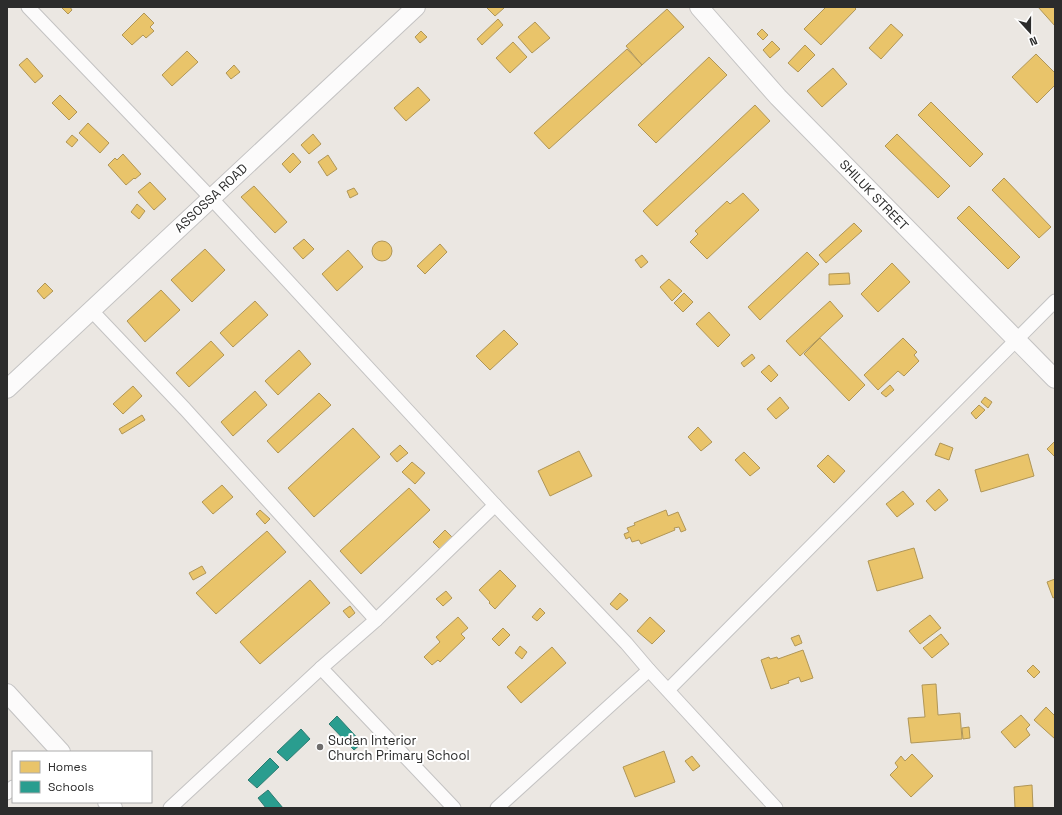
<svg xmlns="http://www.w3.org/2000/svg" width="1062" height="815" font-family="'Space Grotesk',sans-serif">
<style>
.homes{fill:#e9c46a;stroke:#b09657}
.schools{fill:#2a9d8f;stroke:#2b7b71}
.lines{fill:none;stroke-linecap:round;stroke-linejoin:round}
.street-casing{stroke:#c4c3c3;stroke-width:15}
.secondary-casing{stroke:#c4c3c3;stroke-width:20}
.street{stroke:#fcfbfb;stroke-width:13}
.secondary{stroke:#fcfbfb;stroke-width:18}
.poi-dot{fill:#6f6d6c;stroke:#fff;stroke-width:1.5}
.labels{text-anchor:middle;dominant-baseline:central;stroke-width:4;stroke-linejoin:round;paint-order:stroke}
.street-label{font-size:13px;fill:#2c2c2c;stroke:#fff}
.poi-label{font-size:13px;fill:#2c2c2c;stroke:#fff;text-anchor:start}
</style>
<rect width="100%" height="100%" fill="#ebe7e2"/>
<!-- homes -->
<g class="homes">
<polygon points="61,7 70,7 72,10 68,14"/>
<polygon points="486,7 502,7 504,8 495,16"/>
<polygon points="826,7 854,7 856,9 821,45 804,29"/>
<polygon points="1038,7 1055,7 1055,26"/>
<polygon points="667,9 684,27 642,65 626,46"/>
<polygon points="144,13 154,23 150,27 154,31 146,38 143,35 132,45 122,35"/>
<polygon points="498,19 503,25 482,45 477,39"/>
<polygon points="535,22 550,38 532,53 518,37"/>
<polygon points="891,24 903,35 881,59 869,48"/>
<polygon points="762,29 768,35 763,40 757,34"/>
<polygon points="421,31 427,37 420,43 415,37"/>
<polygon points="772,41 780,49 770,58 763,50"/>
<polygon points="513,42 527,57 510,73 496,58"/>
<polygon points="805,45 815,55 798,72 788,63"/>
<polygon points="627,49 642,65 549,149 534,133"/>
<polygon points="187,51 198,62 172,86 162,75"/>
<polygon points="1036,54 1055,73 1055,85 1037,103 1012,77"/>
<polygon points="709,57 727,75 656,143 638,125"/>
<polygon points="27,58 43,76 35,83 19,65"/>
<polygon points="234,65 240,72 231,79 226,73"/>
<polygon points="833,68 847,84 822,107 807,91"/>
<polygon points="418,87 430,100 406,121 394,108"/>
<polygon points="60,95 77,112 69,120 52,103"/>
<polygon points="931,102 983,154 970,167 918,115"/>
<polygon points="755,105 770,121 657,226 643,211"/>
<polygon points="88,123 109,143 100,153 79,133"/>
<polygon points="313,134 321,144 309,154 301,145"/>
<polygon points="897,134 950,186 938,198 885,146"/>
<polygon points="72,135 78,140 72,147 66,142"/>
<polygon points="293,153 301,162 290,173 282,164"/>
<polygon points="123,154 141,174 135,179 134,178 126,185 108,165 115,158 117,160"/>
<polygon points="328,155 337,169 327,176 318,162"/>
<polygon points="1004,178 1051,227 1039,238 992,190"/>
<polygon points="150,182 166,199 154,210 138,192"/>
<polygon points="254,186 287,222 275,233 241,197"/>
<polygon points="354,188 358,194 350,198 347,191"/>
<polygon points="743,193 759,210 707,259 690,242 698,234 695,231 727,201 730,204"/>
<polygon points="137,204 145,211 139,219 131,212"/>
<polygon points="969,206 1020,257 1008,269 957,218"/>
<polygon points="854,223 862,231 826,263 819,255"/>
<polygon points="304,239 314,249 303,259 293,248"/>
<circle cx="382" cy="251" r="10"/>
<polygon points="440,244 447,252 425,274 417,266"/>
<polygon points="205,249 225,270 192,302 171,280"/>
<polygon points="348,250 363,267 337,291 322,274"/>
<polygon points="807,252 819,264 760,320 748,307"/>
<polygon points="642,255 648,262 641,268 635,260"/>
<polygon points="892,263 910,282 878,312 861,294"/>
<polygon points="849,273 850,284 829,285 829,274"/>
<polygon points="669,279 682,291 672,301 660,287"/>
<polygon points="45,283 53,291 44,299 37,291"/>
<polygon points="161,290 180,310 145,342 127,321"/>
<polygon points="684,293 693,302 683,312 674,303"/>
<polygon points="255,301 268,315 233,347 220,333"/>
<polygon points="830,301 843,316 800,356 786,341"/>
<polygon points="709,312 730,335 718,347 696,324"/>
<polygon points="504,330 518,344 490,370 476,356"/>
<polygon points="820,338 865,385 849,401 804,354"/>
<polygon points="903,338 917,352 914,355 919,361 904,376 898,371 878,390 864,375"/>
<polygon points="211,341 224,355 189,387 176,373"/>
<polygon points="299,350 311,364 278,395 265,381"/>
<polygon points="752,354 755,358 744,367 741,363"/>
<polygon points="769,365 778,375 771,382 761,372"/>
<polygon points="890,385 894,390 886,397 881,393"/>
<polygon points="133,386 142,396 123,414 113,404"/>
<polygon points="255,391 267,405 233,436 221,422"/>
<polygon points="319,393 331,405 278,453 267,441"/>
<polygon points="780,397 789,408 776,419 767,409"/>
<polygon points="985,397 992,402 988,408 981,402"/>
<polygon points="979,405 985,410 976,419 971,413"/>
<polygon points="142,415 145,420 122,434 119,429"/>
<polygon points="698,427 712,442 701,451 688,437"/>
<polygon points="353,428 380,457 314,517 288,488"/>
<polygon points="1055,441 1055,457 1047,449"/>
<polygon points="940,443 953,448 949,460 935,455"/>
<polygon points="400,445 408,453 397,462 390,454"/>
<polygon points="579,451 592,476 550,496 538,471"/>
<polygon points="744,452 760,468 750,476 735,460"/>
<polygon points="1028,454 1034,476 981,492 975,470"/>
<polygon points="828,455 845,471 834,483 817,466"/>
<polygon points="412,462 425,473 415,484 402,472"/>
<polygon points="222,485 233,497 213,514 202,502"/>
<polygon points="409,488 430,510 361,574 340,551"/>
<polygon points="939,489 948,500 935,511 926,501"/>
<polygon points="903,491 914,504 897,517 886,504"/>
<polygon points="260,510 270,519 265,524 256,514"/>
<polygon points="666,510 668,516 678,512 686,530 681,532 679,527 674,528 675,530 641,544 639,540 632,542 630,537 626,539 624,534 629,532 627,528 635,525 634,523"/>
<polygon points="445,530 452,537 440,549 433,542"/>
<polygon points="267,531 286,552 216,614 196,593"/>
<polygon points="914,548 923,578 877,591 868,561"/>
<polygon points="202,566 206,573 193,580 189,573"/>
<polygon points="500,570 516,586 495,609 489,603 490,602 479,590"/>
<polygon points="1055,579 1055,597 1053,598 1047,582"/>
<polygon points="310,580 330,603 260,664 240,642"/>
<polygon points="446,591 452,598 443,606 436,599"/>
<polygon points="620,593 628,600 617,610 610,604"/>
<polygon points="350,606 355,613 349,618 343,611"/>
<polygon points="540,608 545,613 537,621 532,617"/>
<polygon points="930,615 941,628 920,644 909,631"/>
<polygon points="458,617 468,628 461,634 465,638 440,662 438,660 432,665 424,657 440,642 436,637"/>
<polygon points="650,617 665,631 652,644 637,631"/>
<polygon points="503,628 510,635 499,646 492,639"/>
<polygon points="941,634 949,644 932,658 923,648"/>
<polygon points="799,635 802,643 795,646 791,638"/>
<polygon points="520,646 527,652 522,659 515,653"/>
<polygon points="552,647 566,663 521,703 507,687"/>
<polygon points="803,650 813,678 801,682 799,677 788,681 789,683 771,689 761,660 769,657 770,659 777,657 778,659"/>
<polygon points="1033,665 1040,672 1034,678 1027,671"/>
<polygon points="936,684 938,715 960,713 962,739 911,743 908,718 925,717 922,685"/>
<polygon points="1046,707 1055,716 1055,739 1034,720"/>
<polygon points="1021,715 1030,725 1026,729 1030,735 1015,748 1001,732"/>
<polygon points="969,727 970,738 963,739 962,728"/>
<polygon points="664,751 675,782 635,797 623,767"/>
<polygon points="912,754 933,776 911,797 890,775 898,767 895,763 901,756 905,761"/>
<polygon points="692,756 700,766 693,771 685,761"/>
<polygon points="1032,785 1033,808 1015,808 1014,787"/>
</g>
<!-- schools -->
<g class="schools">
<polygon points="337,716 362,743 354,750 329,724"/>
<polygon points="301,729 310,739 287,761 277,752"/>
<polygon points="270,758 279,767 257,788 248,780"/>
<polygon points="268,790 283,808 266,808 258,798"/>
</g>
<g class="lines">
<defs>
<g id="street">
<polyline points="28,7 211,198 495,505 626,643 649,670 776,808"/>
<polyline points="91,310 185,409 376,620"/>
<polyline points="321,668 454,808"/>
<polyline points="668,690 1055,301"/>
<polyline points="7,793 13,787"/>
<polyline points="170,808 321,668 376,620 495,505"/>
<polyline points="497,808 649,670"/>
</g>
<g id="secondary">
<polyline points="699,7 778,97 1055,379"/>
<polyline points="7,389 416,7"/>
<polyline points="7,693 61,752"/>
<polyline points="107,802 113,808"/>
</g>
</defs>
<!-- street casing -->
<use href="#street" class="street-casing"/>
<!-- secondary casing -->
<use href="#secondary" class="secondary-casing"/>
<!-- street -->
<use href="#street" class="street"/>
<!-- secondary -->
<use href="#secondary" class="secondary"/>
</g>
<!-- markers -->
<circle class="poi-dot" cx="320" cy="747" r="4"/>
<g class="labels">
<!-- street labels -->
<g class="street-label">
<text transform="translate(874 195) rotate(46)">SHILUK STREET</text>
<text transform="translate(211 198) rotate(-43)">ASSOSSA ROAD</text>
</g>
<!-- poi labels -->
<g class="poi-label">
<text x="328" y="740">Sudan Interior<tspan x="328" dy="15">Church Primary School</tspan></text>
</g>
</g>
<!-- border -->
<rect width="1062" height="815" fill="none" stroke="#2c2c2c" stroke-width="16"/>
<!-- legend -->
<rect x="12" y="751" width="140" height="52" fill="#ffffff" stroke="#ababab"/>
<rect x="20" y="761" width="20" height="12" fill="#e9c46a" stroke="#ababab"/>
<text x="48" y="771" font-size="12" fill="#2c2c2c">Homes</text>
<rect x="20" y="781" width="20" height="12" fill="#2a9d8f" stroke="#ababab"/>
<text x="48" y="791" font-size="12" fill="#2c2c2c">Schools</text>
<!-- north arrow -->
<g transform="translate(1030 32) rotate(159)" stroke="#ffffff" stroke-width="3" paint-order="stroke">
<path d="M0-3L7 15L0 10L-7 15Z" fill="#2c2c2c"/>
<text y="-6" font-size="11" font-weight="bold" text-anchor="middle" fill="#2c2c2c">N</text>
</g>
</svg>
